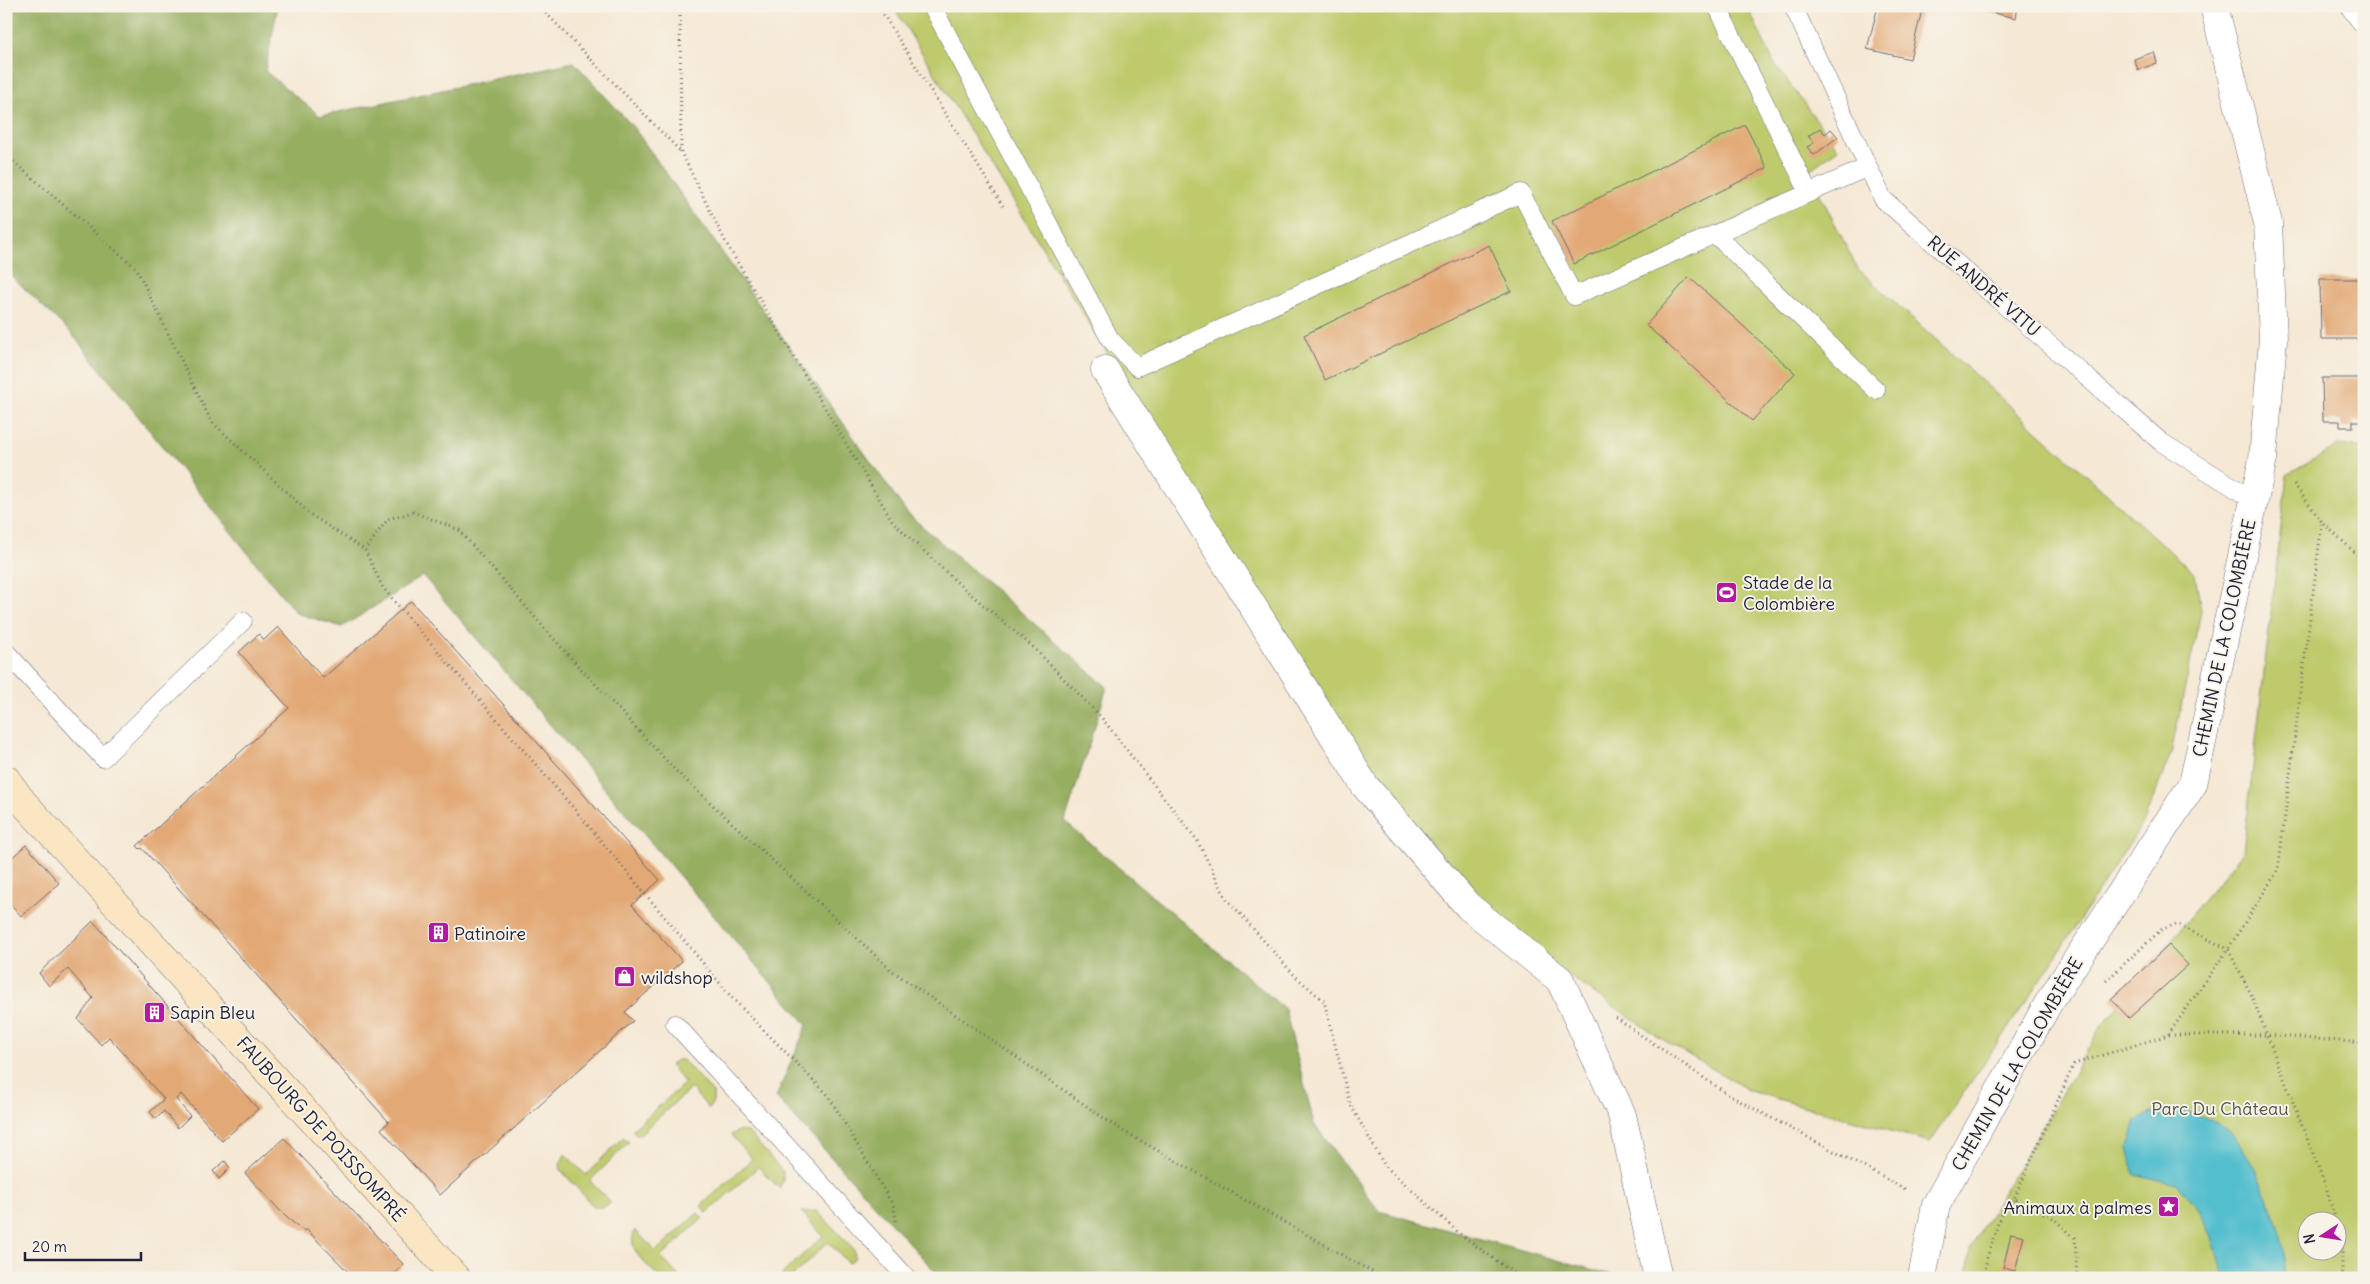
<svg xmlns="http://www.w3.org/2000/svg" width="2370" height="1284" font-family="Delius,sans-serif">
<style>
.green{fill:#beca6c;stroke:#707654;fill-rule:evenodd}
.forest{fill:#96ae60;stroke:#5c684e}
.water{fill:#52becd;stroke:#3a7084}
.building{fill:#e2a875}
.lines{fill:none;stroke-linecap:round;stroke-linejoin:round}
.service-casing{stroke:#6c6771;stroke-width:19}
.minor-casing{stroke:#6c6771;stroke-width:29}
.secondary-casing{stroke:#6c6771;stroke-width:29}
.path{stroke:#6c6771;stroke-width:3;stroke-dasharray:1 4;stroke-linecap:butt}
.service{stroke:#fff;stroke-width:18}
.minor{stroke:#fff;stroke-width:28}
.secondary{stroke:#fbe6c3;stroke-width:28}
.labels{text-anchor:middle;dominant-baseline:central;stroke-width:4;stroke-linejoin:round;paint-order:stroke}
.street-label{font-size:18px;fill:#22223b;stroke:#f7f3e8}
.poi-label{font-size:18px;fill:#22223b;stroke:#f7f3e8;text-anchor:start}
.park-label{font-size:18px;fill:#51544a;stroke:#f7f3e8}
</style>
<rect width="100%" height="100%" fill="#f7f3e8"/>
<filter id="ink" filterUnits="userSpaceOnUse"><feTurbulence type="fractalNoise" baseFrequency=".02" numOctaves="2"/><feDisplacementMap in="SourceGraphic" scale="10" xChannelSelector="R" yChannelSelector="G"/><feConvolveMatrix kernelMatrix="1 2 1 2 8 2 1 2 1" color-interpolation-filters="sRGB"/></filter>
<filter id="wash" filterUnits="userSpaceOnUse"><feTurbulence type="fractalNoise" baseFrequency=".0096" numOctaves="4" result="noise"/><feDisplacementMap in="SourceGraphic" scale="20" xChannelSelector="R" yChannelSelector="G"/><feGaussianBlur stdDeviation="1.12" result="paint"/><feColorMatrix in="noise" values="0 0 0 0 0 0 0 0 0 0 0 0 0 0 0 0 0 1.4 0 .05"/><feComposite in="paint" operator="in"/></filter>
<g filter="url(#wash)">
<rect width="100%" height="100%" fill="#f5e8d4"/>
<!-- green -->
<g class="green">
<polygon points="893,6 1747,6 1774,63 1838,149 1808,171 1858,269 2195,574 2201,611 2171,754 2144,821 2032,993 1930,1142 1750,1091 1657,1036 1511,936 1358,759"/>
<path d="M2339 445 2364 448V1278H1967L1970 1249 2101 1027 2243 852 2287 475ZM2308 1222H2338V1252H2308Z"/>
<polygon points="677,1060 683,1060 713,1093 713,1101 709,1109 691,1088 638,1136 632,1130 685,1083 670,1065"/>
<polygon points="738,1131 748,1132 783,1172 783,1181 779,1188 758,1167 707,1213 701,1206 752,1159 731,1135"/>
<polygon points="623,1137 629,1142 590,1181 611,1203 603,1207 594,1207 561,1170 560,1164 565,1154 586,1175"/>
<polygon points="817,1211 854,1249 855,1258 848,1263 828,1242 791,1278 778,1278 823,1236 802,1212"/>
<path d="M698 1213 703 1218 661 1257 680 1278H660C646 1263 626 1251 635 1230L656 1251Z"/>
</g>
<!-- forest -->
<polygon class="forest" points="6,6 278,6 265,71 320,116 574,62 634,128 907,513 1107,687 1065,822 1285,1009 1314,1124 1379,1211 1623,1278 941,1278 776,1097 807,1025 423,576 342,627 296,613 72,334 6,271"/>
<!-- water -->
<path class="water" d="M2173 1110C2194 1114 2212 1116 2229 1131 2251 1151 2276 1214 2283 1244 2285 1254 2284 1267 2282 1278H2224L2212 1237 2197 1206 2177 1184 2134 1174 2128 1147 2136 1121 2151 1113Z"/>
<g id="blocks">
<!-- building -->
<g class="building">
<polygon points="1878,6 1923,6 1910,59 1867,49"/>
<polygon points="1971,6 2018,6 2016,18 1971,8"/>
<polygon points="2154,52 2157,63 2138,70 2134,59"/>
<polygon points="1745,125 1767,168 1574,264 1552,221"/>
<polygon points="1820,128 1825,134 1831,129 1838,137 1814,155 1807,147 1814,143 1808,136"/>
<polygon points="1489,245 1511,291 1325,380 1304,335"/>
<polygon points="1689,277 1795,373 1752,421 1646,325"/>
<polygon points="2320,279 2364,279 2364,339 2321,339"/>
<polygon points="2322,378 2364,378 2364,421 2353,421 2353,427 2340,427 2340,421 2323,421"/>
<polygon points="411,601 660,880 632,905 682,961 625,1012 633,1021 440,1195 381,1129 389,1122 142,848 140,849 137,846 289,708 239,652 259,634 264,640 278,627 323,678"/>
<polygon points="26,845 59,883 21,916 6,899 6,863"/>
<polygon points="93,921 258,1109 222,1141 181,1094 176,1099 190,1116 178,1128 164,1111 156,1119 150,1112 164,1099 109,1037 101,1045 78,1019 93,998 68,969 49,986 39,973"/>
<polygon points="2169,945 2188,965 2129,1018 2111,999"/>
<polygon points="284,1138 404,1265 390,1278 354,1278 306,1229 304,1231 286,1217 245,1173"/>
<polygon points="225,1161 230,1168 219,1179 213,1171"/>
<polygon points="2011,1233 2024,1236 2015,1271 2003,1268"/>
</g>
</g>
</g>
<g filter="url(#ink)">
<use href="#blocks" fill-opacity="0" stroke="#6c6771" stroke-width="1"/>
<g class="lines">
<defs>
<g id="service">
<polyline points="932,6 1110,339 1137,367 1521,193 1574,296 1868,167"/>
<polyline points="1717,6 1809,193"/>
<polyline points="1793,6 1883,199 2161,442 2254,500"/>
<polyline points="1715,234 1876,390"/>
<polyline points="6,652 103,758 243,621"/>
<polyline points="675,1024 907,1278"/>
</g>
<g id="minor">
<polyline points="2355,6 2364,18"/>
<polyline points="1105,370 1365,786 1468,906 1560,980 1622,1115 1658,1278"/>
<polyline points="1922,1278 1936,1205 2049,1002 2193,784 2263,459 2273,339 2268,223 2214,6"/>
</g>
<polyline id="secondary" points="6,779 22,801 456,1278"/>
</defs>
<!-- service casing -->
<use href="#service" class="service-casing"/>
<!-- minor casing -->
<use href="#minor" class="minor-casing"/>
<!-- secondary casing -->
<use href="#secondary" class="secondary-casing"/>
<!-- path -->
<g class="path">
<polyline points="539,6 681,152"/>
<polyline points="680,6 681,152 726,243 893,522 961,586 1033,647 1101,717 1197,840 1226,898 1295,976 1324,1001 1350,1104 1385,1166 1460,1234 1520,1278"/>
<polyline points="878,6 1003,206"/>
<polyline points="6,155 136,268 211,421 311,515 365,550"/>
<polyline points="2294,484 2322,522 2364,561"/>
<polyline points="2106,981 2161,930 2176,924 2228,949 2278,870 2322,522"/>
<polyline points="1616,1018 1732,1097 1905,1189"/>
<polyline points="2169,1035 2266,1035 2364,1043"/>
<polyline points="896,1221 894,1207 828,1095 733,999 576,811 383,588 365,550 388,519 413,512 459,530 560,646 676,771 891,970 1118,1128 1383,1278"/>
<polyline points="2338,1228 2342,1244 2342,1278"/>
<polyline points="1984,1278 1987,1258 2002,1211 2014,1199"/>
<polyline points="2077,1278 2075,1238 2053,1218 2014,1199 2074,1064 2168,1035 2228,949 2251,994 2326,1187 2336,1222"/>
</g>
<!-- service -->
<use href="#service" class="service"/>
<!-- minor -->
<use href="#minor" class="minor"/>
<!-- secondary -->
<use href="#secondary" class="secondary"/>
</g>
</g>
<!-- icons -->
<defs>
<symbol id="stadium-square" viewBox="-11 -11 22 22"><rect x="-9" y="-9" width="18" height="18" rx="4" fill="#b5179e" stroke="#f7f3e8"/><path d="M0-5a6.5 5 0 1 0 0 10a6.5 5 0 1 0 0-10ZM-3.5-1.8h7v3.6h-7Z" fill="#fff"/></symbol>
<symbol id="building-square" viewBox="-11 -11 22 22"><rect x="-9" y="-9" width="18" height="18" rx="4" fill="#b5179e" stroke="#f7f3e8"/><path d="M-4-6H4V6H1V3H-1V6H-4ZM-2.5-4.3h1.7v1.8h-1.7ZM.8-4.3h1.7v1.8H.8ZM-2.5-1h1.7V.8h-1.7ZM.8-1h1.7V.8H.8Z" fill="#fff"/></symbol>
<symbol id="shop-square" viewBox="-11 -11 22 22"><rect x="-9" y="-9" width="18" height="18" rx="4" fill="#b5179e" stroke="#f7f3e8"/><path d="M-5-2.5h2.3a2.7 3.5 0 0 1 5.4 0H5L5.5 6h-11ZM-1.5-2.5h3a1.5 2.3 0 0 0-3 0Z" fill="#fff"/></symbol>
<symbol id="sight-square" viewBox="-11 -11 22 22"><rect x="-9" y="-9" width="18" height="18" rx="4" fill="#b5179e" stroke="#f7f3e8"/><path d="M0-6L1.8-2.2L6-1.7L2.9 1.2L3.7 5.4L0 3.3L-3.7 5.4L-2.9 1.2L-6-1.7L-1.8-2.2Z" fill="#fff"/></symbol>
</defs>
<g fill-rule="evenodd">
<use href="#stadium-square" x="1714" y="580" width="25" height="25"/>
<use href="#building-square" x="426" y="920" width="25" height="25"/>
<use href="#shop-square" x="612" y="964" width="25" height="25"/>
<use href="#building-square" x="142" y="1000" width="25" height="25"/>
<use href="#sight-square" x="2156" y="1194" width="25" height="25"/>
</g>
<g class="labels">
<!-- street labels -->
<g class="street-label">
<text transform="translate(1984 286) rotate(41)">RUE ANDRÉ VITU</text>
<text transform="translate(2224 638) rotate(-78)">CHEMIN DE LA COLOMBIÈRE</text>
<text transform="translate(2017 1064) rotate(-60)">CHEMIN DE LA COLOMBIÈRE</text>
<text transform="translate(321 1129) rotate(48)">FAUBOURG DE POISSOMPRÉ</text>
</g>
<!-- poi labels -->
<g class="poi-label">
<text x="1743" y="582">Stade de la<tspan x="1743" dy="21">Colombière</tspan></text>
<text x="454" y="933">Patinoire</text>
<text x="641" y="977">wildshop</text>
<text x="170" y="1012">Sapin Bleu</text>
<text x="2152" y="1207" text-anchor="end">Animaux à palmes</text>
</g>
<!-- park labels -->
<g class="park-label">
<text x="2220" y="1108">Parc Du Château</text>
</g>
</g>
<!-- margin -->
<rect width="2370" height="1284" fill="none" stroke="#f7f3e8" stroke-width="25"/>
<!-- north arrow -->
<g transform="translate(2322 1236) rotate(258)"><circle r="24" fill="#f7f3e8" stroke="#a29fa3"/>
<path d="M0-4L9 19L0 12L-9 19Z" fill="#b5179e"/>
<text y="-8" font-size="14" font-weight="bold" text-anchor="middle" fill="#22223b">N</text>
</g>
<!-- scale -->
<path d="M25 1252v8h116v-8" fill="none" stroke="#22223b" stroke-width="2.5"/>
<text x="32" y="1252" font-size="15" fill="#22223b" stroke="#f7f3e8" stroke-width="4" paint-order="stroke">20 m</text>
</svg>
